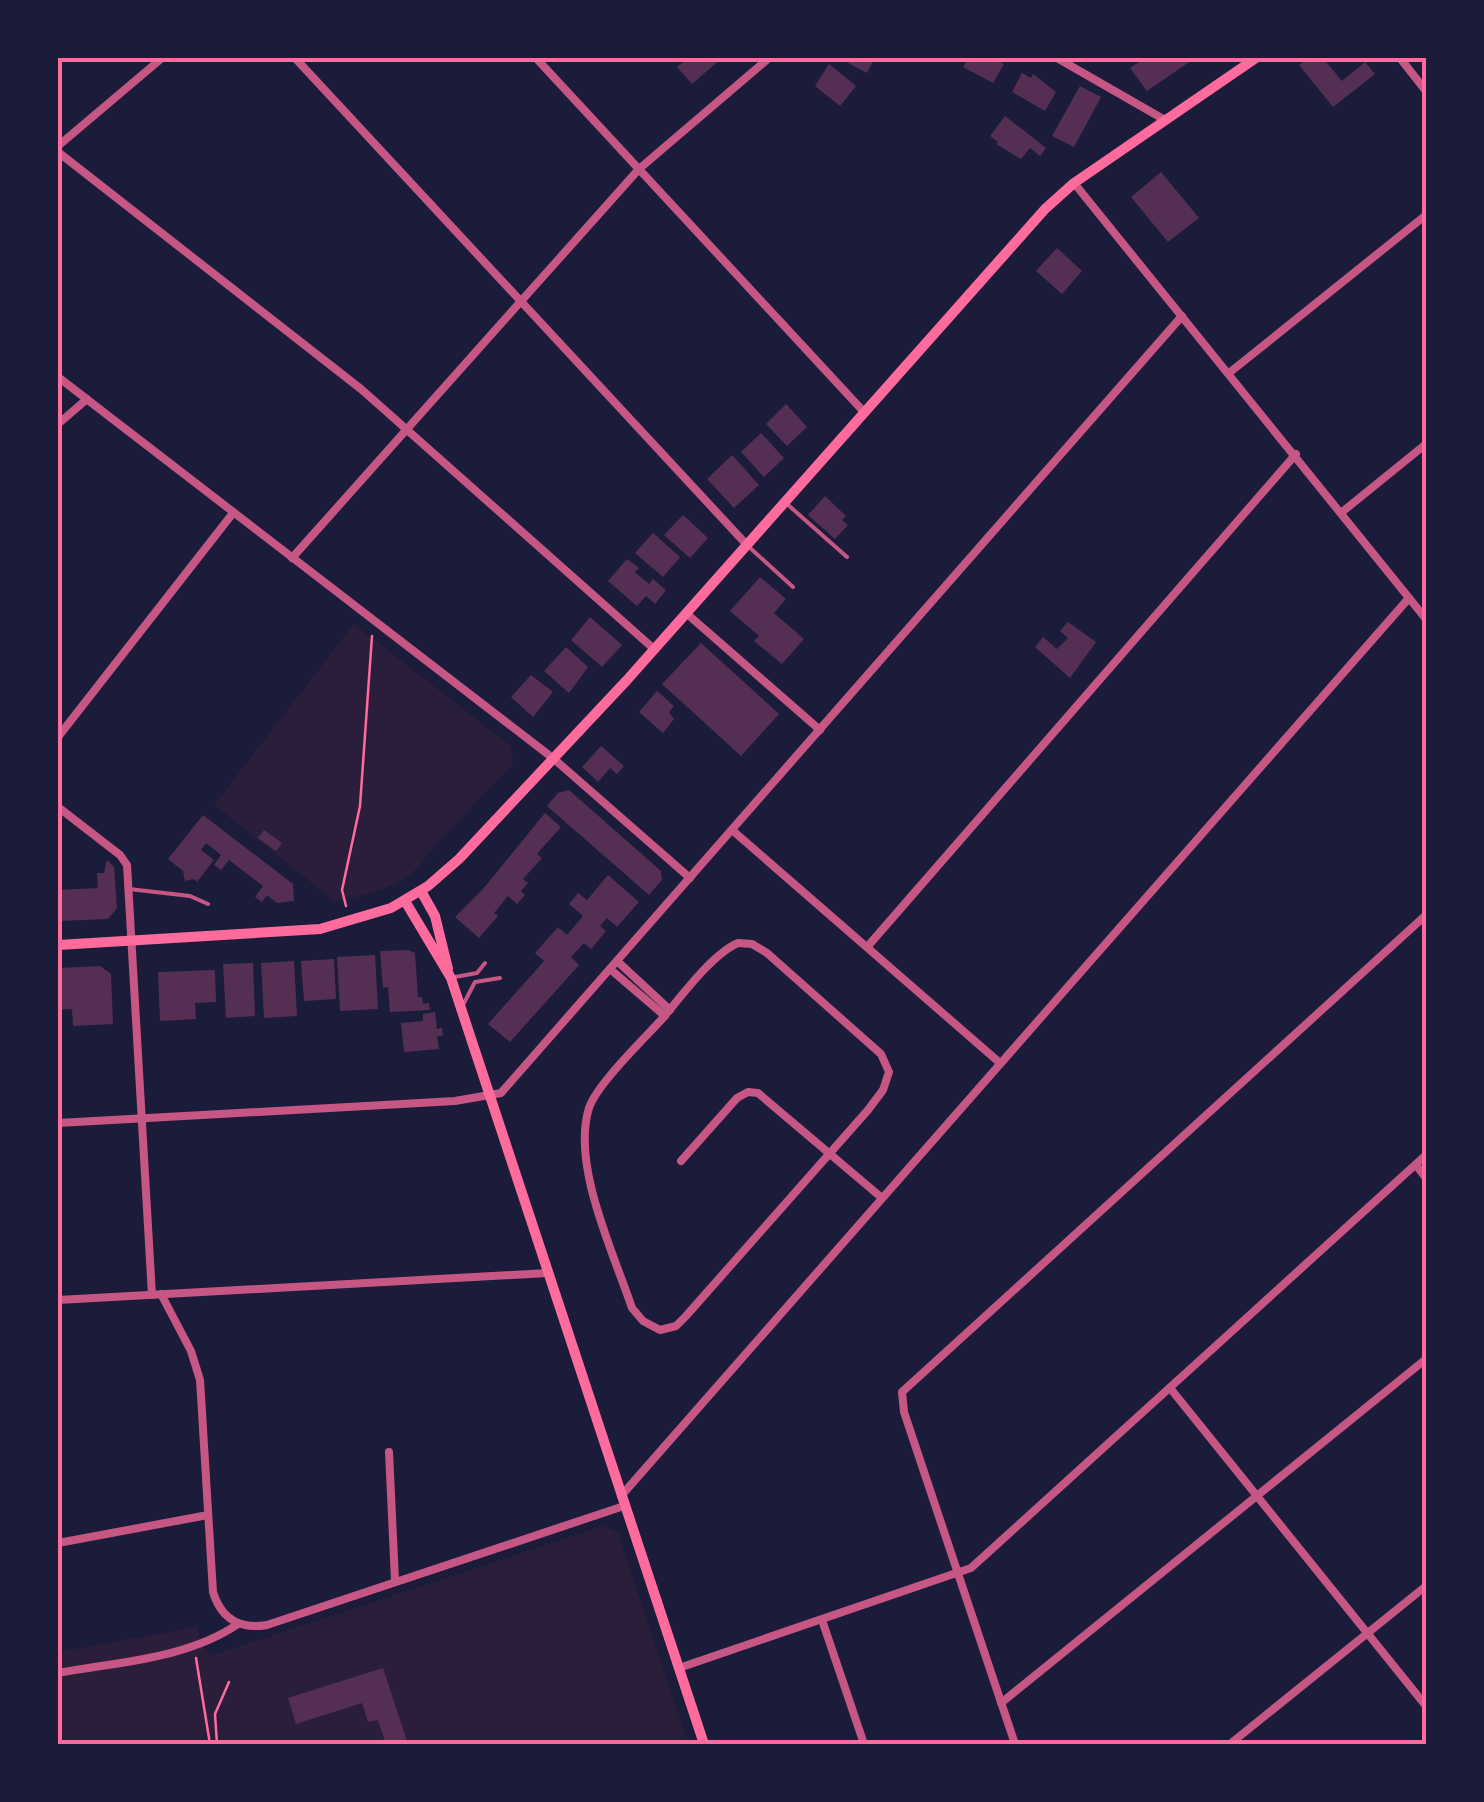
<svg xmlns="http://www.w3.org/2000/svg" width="1484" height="1802" font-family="Barlow,sans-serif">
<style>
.green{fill:#2a1e3b}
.building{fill:#542f53}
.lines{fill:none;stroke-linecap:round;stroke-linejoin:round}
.path{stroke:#ff6b9d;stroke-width:2.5}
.service{stroke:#c65784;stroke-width:4}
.minor{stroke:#c65784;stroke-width:8}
.secondary{stroke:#ff6b9d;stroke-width:10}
.neatline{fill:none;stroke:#ff6b9d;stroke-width:4}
</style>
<rect width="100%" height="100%" fill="#1b1b3a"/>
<!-- green -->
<g class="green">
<path d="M354 624 511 746 513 764 429 852C414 884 365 897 334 901L214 805Z"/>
<polygon points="602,1526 618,1533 689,1744 58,1744 58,1652 197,1627 202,1644 211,1656"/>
</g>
<!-- building -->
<g class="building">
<polygon points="688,58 722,58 692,84 677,67"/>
<polygon points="839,58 875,58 867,73"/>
<polygon points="968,58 992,58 1004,64 993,83 963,67"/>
<polygon points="1145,58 1195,58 1147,91 1130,68"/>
<polygon points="1308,58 1323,58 1342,81 1365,62 1375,74 1333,107 1299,65"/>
<polygon points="829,64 856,86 840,106 815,86"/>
<polygon points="1022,73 1031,78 1033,74 1056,92 1045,111 1012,92"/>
<polygon points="1080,86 1101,97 1074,147 1052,136"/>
<polygon points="1005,116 1046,148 1040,156 1030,148 1021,159 996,144 998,142 990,136"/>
<polygon points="1161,172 1199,218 1168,242 1131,197"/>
<polygon points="1057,248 1082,271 1062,294 1036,271"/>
<polygon points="786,404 807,427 787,446 766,424"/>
<polygon points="761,433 784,458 764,477 741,452"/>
<polygon points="732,455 759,485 734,508 707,479"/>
<polygon points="825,496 846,516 842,520 848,525 835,539 808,515"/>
<polygon points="683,515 708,538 690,558 664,535"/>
<polygon points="653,533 680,557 663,577 635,553"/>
<polygon points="627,559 639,568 635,572 649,584 653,579 666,590 655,604 646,596 637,606 608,581"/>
<polygon points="760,577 786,599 774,613 804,639 782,664 754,641 759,636 730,611"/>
<polygon points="590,617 622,645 602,667 571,640"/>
<polygon points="1068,622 1096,642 1070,678 1035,647 1043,637 1057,649 1068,638 1060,631"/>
<polygon points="701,643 779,714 741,756 662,684"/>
<polygon points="566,647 588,667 569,693 544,671"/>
<polygon points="531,675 553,692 533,717 511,697"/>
<polygon points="657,691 674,706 669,712 674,719 663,733 639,712"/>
<polygon points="601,746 624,766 617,774 610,768 598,782 582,767"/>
<polygon points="569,790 661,871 662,880 649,895 547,806 558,793"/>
<polygon points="545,813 561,827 537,854 542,858 523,879 528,883 521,891 525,895 517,904 508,896 494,913 498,916 479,938 455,917 483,889"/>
<polygon points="203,815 293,884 294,901 277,903 267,895 262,902 255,897 263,886 229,860 221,870 214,865 221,855 206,843 201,850 214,860 197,882 194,879 185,881 183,871 168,859"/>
<polygon points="264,830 282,843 276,851 258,838"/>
<polygon points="107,860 114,867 117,908 108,919 58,921 58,890 98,888 97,873 104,873"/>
<polygon points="608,875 639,902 617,927 607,918 600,926 606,931 591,949 584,943 571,957 579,965 510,1042 488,1024 544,961 535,953 558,927 567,935 583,916 569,904 578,893 587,900"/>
<polygon points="408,950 415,953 418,997 422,997 423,1004 429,1003 430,1010 390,1012 388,987 383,988 380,951"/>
<polygon points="375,955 378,1009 340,1011 337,957"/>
<polygon points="334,959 336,999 304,1001 301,961"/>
<polygon points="294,961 297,1016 264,1018 261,963"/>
<polygon points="253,963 255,1016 226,1018 223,964"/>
<polygon points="100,966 111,974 113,1024 73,1026 72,1009 58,1010 58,968"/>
<polygon points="215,970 216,1002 195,1003 196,1019 160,1021 158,972"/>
<polygon points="435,1012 437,1029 442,1028 443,1036 437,1036 439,1049 404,1052 401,1023 423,1021 423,1014"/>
<polygon points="383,1668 408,1744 386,1744 378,1720 368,1722 362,1703 296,1724 288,1698"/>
</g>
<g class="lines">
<!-- path -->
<g class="path">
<polyline points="346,906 342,890 360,806 372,636"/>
<polyline points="196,1658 210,1744"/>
<polyline points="217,1744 215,1714 229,1682"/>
</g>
<!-- service -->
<g class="service">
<polyline points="787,504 847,557"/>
<polyline points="749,547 793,587"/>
<polyline points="129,889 190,896 208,904"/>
<polyline points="455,977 477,973 485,963"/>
<polyline points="464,1003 475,982 500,978"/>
</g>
<!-- minor -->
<g class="minor">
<polyline points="295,58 747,545"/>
<polyline points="536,58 864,412"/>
<polyline points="1057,58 1165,120"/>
<polyline points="1400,58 1426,91"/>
<polyline points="58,146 162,58"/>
<polyline points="58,152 361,389 654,649"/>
<polyline points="1074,183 1426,619"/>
<polyline points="1229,373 1426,215"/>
<polyline points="58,377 554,759 690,878"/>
<polyline points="58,424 87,399"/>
<polyline points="1342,512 1426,444"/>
<polyline points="292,558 639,169 769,58"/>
<polyline points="686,613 820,730"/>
<polyline points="58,737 233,513"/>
<polyline points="58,807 120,855 127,865 152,1295"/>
<polyline points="732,830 1000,1063"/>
<path d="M738 943 752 944 767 953 881 1054 889 1072 883 1090 868 1110 686 1316 676 1326 660 1330 643 1321 632 1308C614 1254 571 1165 589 1108 597 1084 644 1039 662 1019 681 997 712 954 738 943Z"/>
<polyline points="868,946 1296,454"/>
<polyline points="617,961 670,1010"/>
<polyline points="610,969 665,1016"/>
<polyline points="58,1123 455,1101 501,1093 1182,316"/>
<polyline points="681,1161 737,1098 748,1092 758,1093 882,1198"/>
<polyline points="1416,1165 1426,1178"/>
<path d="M161 1294 191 1351 200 1380 213 1592C221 1618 239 1630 267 1625L624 1506"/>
<polyline points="58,1300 548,1273"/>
<polyline points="1170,1388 1426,1706"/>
<polyline points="389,1452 395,1580"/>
<polyline points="621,1496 1409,598"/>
<polyline points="58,1543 208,1515"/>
<polyline points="822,1620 864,1744"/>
<polyline points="679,1668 971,1568 1426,1155"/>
<path d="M58 1673C117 1662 187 1659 238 1624"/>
<polyline points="1001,1703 1426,1359"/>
<polyline points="1015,1744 904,1412 902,1392 1426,915"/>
<polyline points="1230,1744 1426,1586"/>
</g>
<!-- secondary -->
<g class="secondary">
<polyline points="421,891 435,916 448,969"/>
<polyline points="405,901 451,978 704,1744"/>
<polyline points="58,945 320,929 391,908 428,886 459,859 627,680 1045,209 1074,183 1256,58"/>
</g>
</g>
<!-- border -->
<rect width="1484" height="1802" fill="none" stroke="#1b1b3a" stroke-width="120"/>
<rect x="60" y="60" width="1364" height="1682" class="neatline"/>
</svg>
